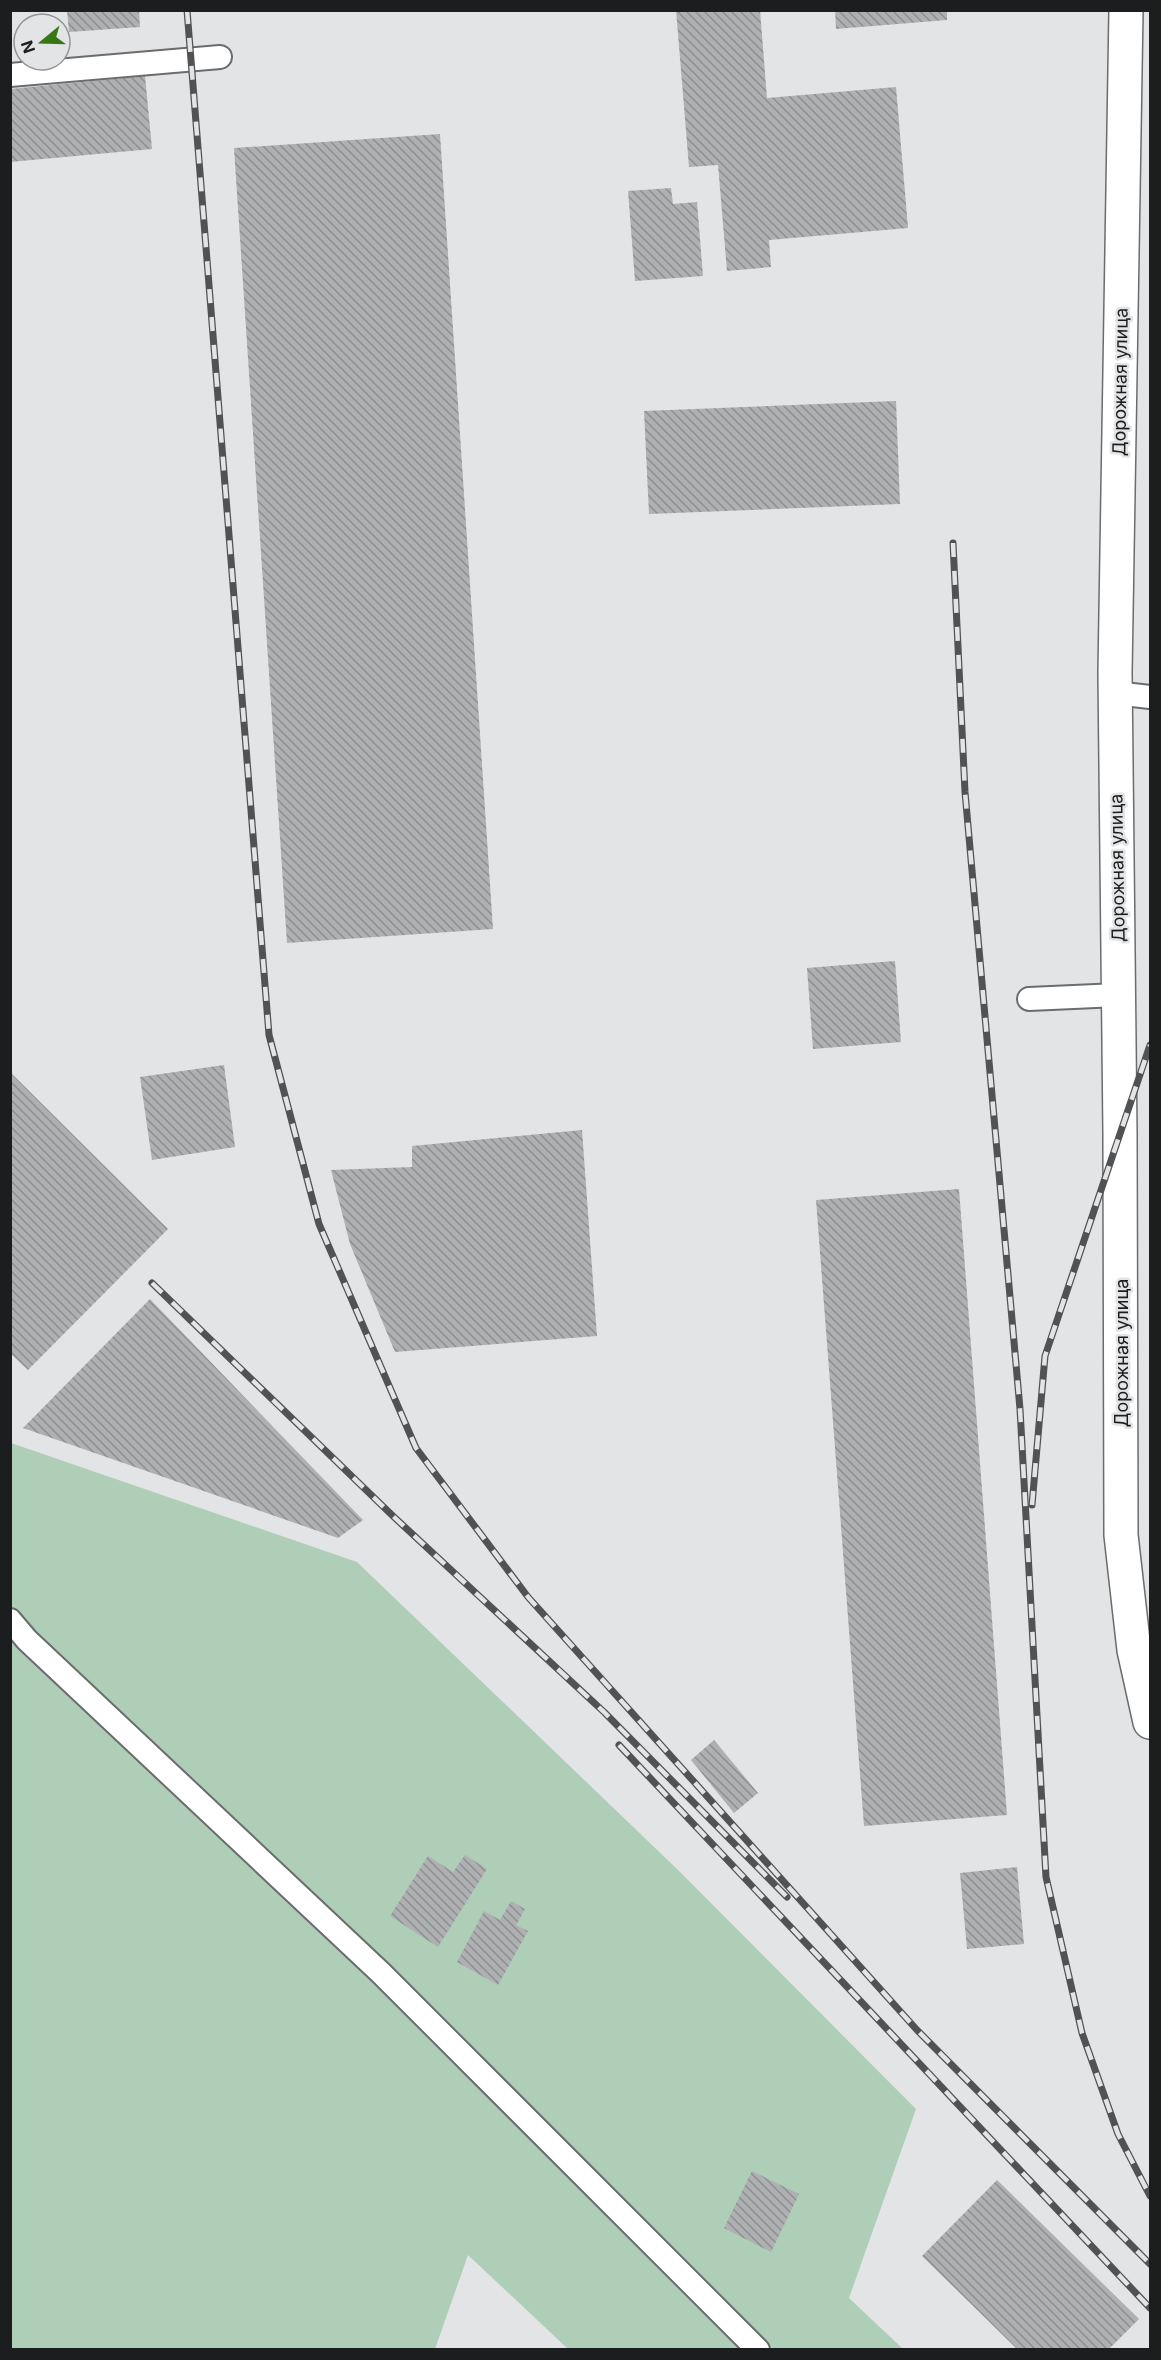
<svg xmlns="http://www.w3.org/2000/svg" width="1161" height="2360" font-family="Inter,sans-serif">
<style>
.garden{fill:#aeceb8}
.building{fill:url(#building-back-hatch)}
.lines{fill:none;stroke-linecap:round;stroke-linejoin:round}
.lane-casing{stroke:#6b6c6e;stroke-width:26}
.street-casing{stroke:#6b6c6e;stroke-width:36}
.lane{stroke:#fff;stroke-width:22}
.street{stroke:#fff;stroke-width:33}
.rail-casing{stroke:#515253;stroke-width:7}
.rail{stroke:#e3e4e6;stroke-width:4.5;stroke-dasharray:14;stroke-linecap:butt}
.labels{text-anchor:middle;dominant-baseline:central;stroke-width:5;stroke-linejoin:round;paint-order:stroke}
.street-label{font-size:18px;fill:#1c1d1e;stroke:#e3e4e6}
</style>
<defs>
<pattern id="building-back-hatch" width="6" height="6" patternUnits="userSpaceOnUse" patternTransform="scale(1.5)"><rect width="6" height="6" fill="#afb0b2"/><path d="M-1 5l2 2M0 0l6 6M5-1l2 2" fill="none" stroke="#8e8f90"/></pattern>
</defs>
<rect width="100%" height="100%" fill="#e3e4e6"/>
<!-- garden -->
<polygon class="garden" points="11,1443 357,1562 676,1868 916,2109 849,2298 903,2349 568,2349 468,2255 435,2349 11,2350"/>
<!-- building -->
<g class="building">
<polygon points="67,10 139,10 140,27 69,32"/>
<polygon points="676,10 760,10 767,98 896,87 908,228 769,240 771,267 727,271 718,165 689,167"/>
<polygon points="835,10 947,10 947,20 836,29"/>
<polygon points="145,76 152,149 10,162 10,89"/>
<polygon points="440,134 493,929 287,943 234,148"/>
<polygon points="671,188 673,204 697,202 703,276 635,281 628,191"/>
<polygon points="896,401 900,504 649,514 644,411"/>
<polygon points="895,961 901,1042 813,1049 807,968"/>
<polygon points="224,1065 235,1147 152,1160 140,1077"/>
<polygon points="10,1072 168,1229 28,1370 10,1353"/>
<polygon points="582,1130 597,1336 395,1352 350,1244 331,1170 412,1167 412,1146"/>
<polygon points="959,1189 1007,1815 864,1826 816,1200"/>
<polygon points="150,1299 363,1520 338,1538 23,1428"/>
<polygon points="714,1740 758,1793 734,1813 691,1760"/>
<polygon points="465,1855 487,1869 438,1947 390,1916 428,1856 453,1872"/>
<polygon points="1017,1867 1024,1944 967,1949 960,1873"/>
<polygon points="511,1901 525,1909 516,1925 528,1931 498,1985 457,1962 484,1911 500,1920"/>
<polygon points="752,2171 799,2194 771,2252 724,2228"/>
<polygon points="997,2180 1139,2319 1108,2350 1018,2350 922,2256"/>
</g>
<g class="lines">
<defs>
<g id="lane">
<polyline points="10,75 220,57"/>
<polyline points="1115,693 1150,697"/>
<polyline points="1029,999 1118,995"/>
<polyline points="10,1620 27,1640 381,1973 758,2350"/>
</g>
<polyline id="street" points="1126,10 1115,673 1120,1134 1121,1535 1134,1650 1150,1722"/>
</defs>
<!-- lane casing -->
<use href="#lane" class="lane-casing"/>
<!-- street casing -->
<use href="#street" class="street-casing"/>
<!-- lane -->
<use href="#lane" class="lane"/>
<!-- street -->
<use href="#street" class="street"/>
<defs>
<g id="rail">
<polyline points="187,10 269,1035 319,1224 416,1448 528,1597 917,2030 1150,2264"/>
<polyline points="953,543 965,792 1020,1409 1046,1877 1082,2033 1118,2134 1150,2196"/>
<polyline points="152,1283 394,1517 604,1712 787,1897"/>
<polyline points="1032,1505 1045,1356 1150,1045"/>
<polyline points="619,1745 1150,2308"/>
</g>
</defs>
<!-- rail casing -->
<use href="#rail" class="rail-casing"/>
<!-- rail -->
<use href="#rail" class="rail"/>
</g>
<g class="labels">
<!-- street labels -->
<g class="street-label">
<text transform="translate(1120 382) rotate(-89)">Дорожная улица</text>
<text transform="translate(1117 868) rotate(-91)">Дорожная улица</text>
<text transform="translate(1121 1353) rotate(-90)">Дорожная улица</text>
</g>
</g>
<!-- border -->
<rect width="1161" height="2360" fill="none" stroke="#1c1d1e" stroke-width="24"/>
<!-- north arrow -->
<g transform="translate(42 42) rotate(251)"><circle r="28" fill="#e3e4e6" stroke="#939496" stroke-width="1.5"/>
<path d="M0-4.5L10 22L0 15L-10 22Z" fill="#377714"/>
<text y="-9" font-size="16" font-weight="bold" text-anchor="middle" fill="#1c1d1e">N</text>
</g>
</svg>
